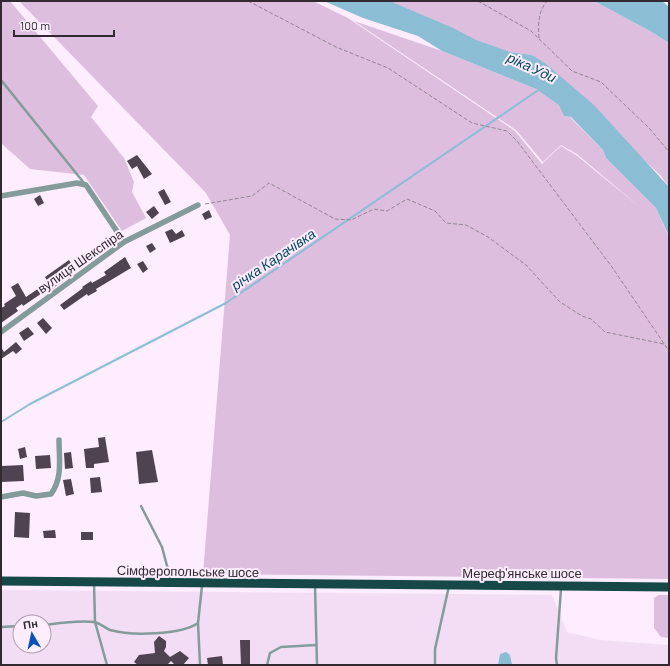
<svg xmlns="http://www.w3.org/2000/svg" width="670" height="666" font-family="Barlow,sans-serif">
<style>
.built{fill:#f3ddf4;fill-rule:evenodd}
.green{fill:#ddbede}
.water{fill:#8bbed5}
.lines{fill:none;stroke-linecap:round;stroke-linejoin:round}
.stream{stroke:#8bbed5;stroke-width:2}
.building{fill:#504351}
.path{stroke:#908590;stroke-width:1;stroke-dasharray:4 2;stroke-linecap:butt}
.service{stroke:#839c9b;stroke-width:2.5}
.minor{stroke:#839c9b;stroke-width:5.5}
.trunk{stroke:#154847;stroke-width:9}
.labels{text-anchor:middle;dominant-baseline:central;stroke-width:4;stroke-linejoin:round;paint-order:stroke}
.street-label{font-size:13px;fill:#312b31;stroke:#fdedfe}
.water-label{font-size:14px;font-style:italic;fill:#004960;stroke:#fdedfe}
</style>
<rect width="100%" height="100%" fill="#fdedfe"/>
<!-- built -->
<path class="built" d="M1 590 552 595 567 632 600 640 669 645V665H1ZM20 622H44V646H20Z"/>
<!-- green -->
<g class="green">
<polygon points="1,1 10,1 98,106 91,117 124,158 134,182 132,192 146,218 122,231 84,175 30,169 1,143"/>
<polygon points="19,1 313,1 348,18 515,131 542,164 561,146 576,155 642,209 577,154 561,145 543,162 516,130 354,21 442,51 536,89 560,105 564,116 570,117 603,150 606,158 656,208 669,237 669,579 203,574 230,235 206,193"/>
<polygon points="390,1 594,1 650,31 669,43 669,187 661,176 532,55 510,52 479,44 431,19"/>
<polygon points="659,595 669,595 669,638 661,637 654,628 654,598"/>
</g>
<!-- water -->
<g class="water">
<polygon points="324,1 390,1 453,28 476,40 510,52 532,55 546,64 594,105 669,187 669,236 656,208 606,158 603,150 571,117 564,116 559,105 536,89 442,51 418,36 363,18"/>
<polygon points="594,1 662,1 669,7 669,43 650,31"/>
<polygon points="506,652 510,655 512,665 498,665 500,654"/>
</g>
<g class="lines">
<!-- stream -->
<polyline class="stream" points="1,422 30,404 226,303 540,89"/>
</g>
<!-- building -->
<g class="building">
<polygon points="137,155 152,174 144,179 137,166 132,169 127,161"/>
<polygon points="164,189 171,202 165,205 158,192"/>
<polygon points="40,195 44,203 38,206 34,199"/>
<polygon points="154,206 159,213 152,219 146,212"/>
<polygon points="209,210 212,217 205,220 202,214"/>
<polygon points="172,229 176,234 182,230 185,236 170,243 165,232"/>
<polygon points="152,243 156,249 150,253 146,246"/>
<polygon points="125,257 131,268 96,289 97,291 88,296 87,294 64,310 60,305 83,288 82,287 91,281 92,283 106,275 104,272"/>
<polygon points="69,260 74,268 61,277 63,281 52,289 51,287 23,306 22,304 16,308 18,311 1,323 1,308 5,306 4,304 16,296 11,287 18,283 26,297 48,282 45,277"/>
<polygon points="143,261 148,269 143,273 137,264"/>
<polygon points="43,318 52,328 46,334 37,323"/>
<polygon points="28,327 34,334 24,341 19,333"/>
<polygon points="16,342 22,349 16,354 13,351 1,359 1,347 4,352"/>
<polygon points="105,437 109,462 94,464 94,468 86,468 84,449 99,447 98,438"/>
<polygon points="25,447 27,457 20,459 18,449"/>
<polygon points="152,450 158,482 139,484 136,452"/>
<polygon points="71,452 73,468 65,469 64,453"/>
<polygon points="50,455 51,468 36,469 35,456"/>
<polygon points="23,465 24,481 1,482 1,466"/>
<polygon points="100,477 102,492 91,493 90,478"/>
<polygon points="71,479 74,494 66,496 63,480"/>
<polygon points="15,512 30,513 29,538 14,537"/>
<polygon points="55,530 56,538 44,538 43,531"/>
<rect x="81" y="532" width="12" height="8"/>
<polygon points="159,636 166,641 166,647 164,651 170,657 180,651 189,658 183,665 175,665 171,661 167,665 138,665 134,662 139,655 155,653 154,642"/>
<polygon points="240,640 250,640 250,665 241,665"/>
<polygon points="222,656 223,665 208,665 207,658"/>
</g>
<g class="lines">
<!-- path -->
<g class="path">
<polyline points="248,1 336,47 388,68 472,123 507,131 517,141 612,267 669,351"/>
<polyline points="478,1 531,31 572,71 601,82 650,129 669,152"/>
<path d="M539 38C538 24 538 12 547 1"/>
<polyline points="205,204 252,196 269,183 335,219 351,220 374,209 387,211 407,199 435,211 446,223 466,225 488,237 526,265 560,302 582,316 591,319 605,332 664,344"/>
</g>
<!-- service -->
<g class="service">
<polyline points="1,80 84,183"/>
<polyline points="141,506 162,547 171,581"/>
<polyline points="94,583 95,622 107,665"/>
<polyline points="315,586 317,665"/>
<path d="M44 625C60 623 78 620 94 622 100 623 105 628 110 630 131 636 181 635 198 623"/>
<polyline points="1,627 20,626"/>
<polyline points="200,665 198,623 202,586"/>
<polyline points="267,665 270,653 281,647 316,645"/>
<polyline points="435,665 435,649 449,586"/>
<polyline points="557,665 556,658 561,589"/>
</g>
<!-- minor -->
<g class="minor">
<polyline points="1,196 77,183 86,185 124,242"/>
<polyline points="1,332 124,242 198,205"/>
<path d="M1 497 23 493 36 496 51 494C63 478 59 458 59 440"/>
</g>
<!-- trunk -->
<polyline class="trunk" points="1,581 669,587"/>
</g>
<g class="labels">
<!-- street labels -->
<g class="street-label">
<text transform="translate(80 261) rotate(-35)">вулиця Шекспіра</text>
<text transform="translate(188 571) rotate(1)">Сімферопольське шосе</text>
<text x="522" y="573">Мереф'янське шосе</text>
</g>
<!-- water labels -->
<g class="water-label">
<text transform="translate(532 67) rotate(25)">ріка Уди</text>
<text transform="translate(273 259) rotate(-34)">річка Карачівка</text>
</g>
</g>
<!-- border -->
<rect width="670" height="666" fill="none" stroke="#312b31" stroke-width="4"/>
<!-- north arrow -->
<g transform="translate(32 634) rotate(351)"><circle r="19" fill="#fdedfe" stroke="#ab9fac"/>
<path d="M0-3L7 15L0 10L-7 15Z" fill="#0852bc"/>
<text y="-6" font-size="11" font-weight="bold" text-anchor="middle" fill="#312b31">Пн</text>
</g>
<!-- scale -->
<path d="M14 30v6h100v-6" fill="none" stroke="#312b31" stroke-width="2"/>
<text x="20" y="30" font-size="12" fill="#312b31" stroke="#fdedfe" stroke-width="3" paint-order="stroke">100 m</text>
</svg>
